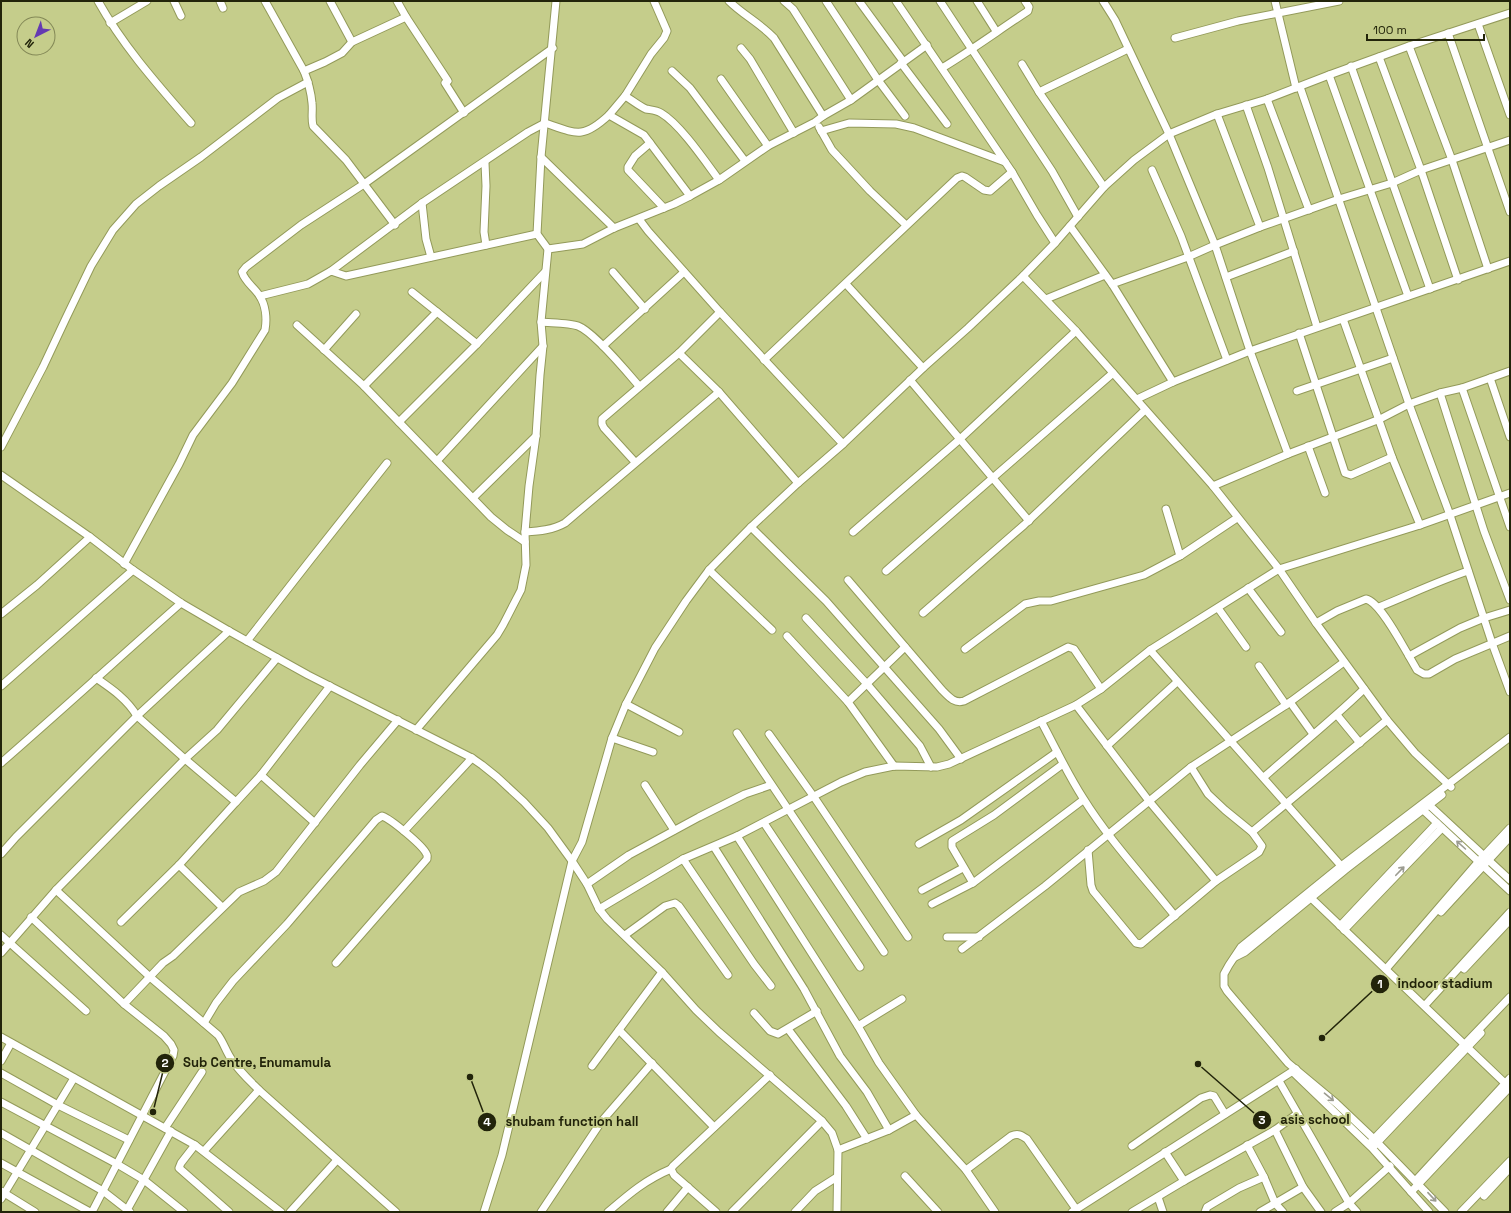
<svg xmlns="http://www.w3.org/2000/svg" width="1511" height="1213" font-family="'Space Grotesk',sans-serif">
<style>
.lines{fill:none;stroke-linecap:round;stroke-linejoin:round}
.minor-casing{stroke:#939a5a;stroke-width:9}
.minor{stroke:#fff;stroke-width:7}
.oneway{stroke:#9c9c91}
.leader{fill:none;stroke:#22240a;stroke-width:1.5}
.callout-dot{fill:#22240a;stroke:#c5cd8b;stroke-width:1.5}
.mark-label{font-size:12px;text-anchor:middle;font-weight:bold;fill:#fff}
.callout-label{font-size:13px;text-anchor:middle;font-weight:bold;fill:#22240a;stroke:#c5cd8b;stroke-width:4;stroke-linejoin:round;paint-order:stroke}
</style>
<rect width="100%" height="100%" fill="#c5cd8b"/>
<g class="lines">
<defs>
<g id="minor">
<path d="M98 1C123 46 157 84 191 123"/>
<polyline points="174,1 181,16"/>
<polyline points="220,1 223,8"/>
<path d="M265 1 304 71C308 81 311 92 312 103 313 111 311 118 313 126L346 160 395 225"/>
<polyline points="330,1 352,42"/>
<path d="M729 1C743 15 760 23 774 38L823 116"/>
<polyline points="784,1 793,9 851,100"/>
<polyline points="826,1 878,80 905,116"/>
<polyline points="859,1 903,61"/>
<polyline points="896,1 1012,172 1037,215 1055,243"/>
<polyline points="940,1 1052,171 1078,217"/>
<polyline points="977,1 996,31"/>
<polyline points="1103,1 1115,20 1169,134 1215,245 1250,351 1288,454"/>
<polyline points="1275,1 1296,88"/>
<polyline points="406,17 448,81"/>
<polyline points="110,23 147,1"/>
<polyline points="1478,24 1510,115"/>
<polyline points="1448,33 1510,212"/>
<polyline points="1175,38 1238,21 1339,1"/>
<polyline points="1409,46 1452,160 1488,269"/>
<polyline points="741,48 750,59 794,133"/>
<polyline points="1379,57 1421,170 1458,280"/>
<polyline points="901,63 947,124"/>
<polyline points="1022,64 1039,92 1104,187"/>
<polyline points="1351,66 1430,289"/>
<path d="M942 68C972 50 999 30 1028 11L1029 7 1025 1"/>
<polyline points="304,71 325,62 342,53 352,42 406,17 397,1"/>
<polyline points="672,71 690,88 745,161"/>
<polyline points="1329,75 1408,296"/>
<polyline points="721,79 768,146"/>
<polyline points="445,83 464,113"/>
<polyline points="1300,87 1409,404 1450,515 1492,643 1510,692"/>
<polyline points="1039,92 1128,49"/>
<path d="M625 96C632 100 639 106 646 109 651 110 656 110 661 113 680 124 705 161 719 180"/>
<polyline points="1267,99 1309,210"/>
<polyline points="1246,105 1268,168 1317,327"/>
<polyline points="1217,114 1260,227"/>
<polyline points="609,115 625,96 651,54 664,38 667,31 654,1"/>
<polyline points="819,127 832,150 870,191 906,225"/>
<polyline points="821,131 849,123 896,124 914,128 1005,162"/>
<polyline points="650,143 635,156 628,167 628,170 664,208"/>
<polyline points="541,157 614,228"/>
<polyline points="485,163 486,186 484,232 486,245"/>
<polyline points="1152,170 1181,236 1227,360"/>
<polyline points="422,203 426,239 431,257"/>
<polyline points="639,219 648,231 720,312 843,444"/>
<polyline points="1070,226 1112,284 1173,382"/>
<polyline points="548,249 583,244 614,228 674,204 690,196 719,180 768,146 815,122 823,116 851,100 927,45"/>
<path d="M331 271 422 203 528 132 545 123C577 134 583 139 609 115L644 135 690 196"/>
<polyline points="613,272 645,309"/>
<polyline points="1023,276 1076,331 1213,486 1288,454 1380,419 1409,404 1440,393 1462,388 1510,371"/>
<polyline points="1226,277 1294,251"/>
<polyline points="846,284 923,368"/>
<polyline points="1112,284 1188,257 1215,245 1260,227 1339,199 1392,183 1421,170 1510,140"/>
<polyline points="412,292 477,344"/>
<polyline points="260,296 308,284 331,271 346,276 537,234"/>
<polyline points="1046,299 1105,275"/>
<polyline points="1343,319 1392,457 1420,525"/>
<path d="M541 322C550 323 570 323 578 326 594 332 627 372 639 386"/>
<polyline points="297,325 364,386 491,517 507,530 525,542"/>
<polyline points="1299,333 1345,473 1351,475 1392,457"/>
<polyline points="603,346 684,272"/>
<polyline points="324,350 356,314"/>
<polyline points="679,353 719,392 798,483"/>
<polyline points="764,360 957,178 962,176 965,177 984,190 990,191 1012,172"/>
<polyline points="1490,378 1510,437"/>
<polyline points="910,380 1029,521"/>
<polyline points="364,386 437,312"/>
<polyline points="1462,388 1510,527"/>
<polyline points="1297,391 1393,358"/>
<polyline points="1440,393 1484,531 1510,600"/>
<polyline points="1137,399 1173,382 1250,351 1510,261"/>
<polyline points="399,422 477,344 545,272"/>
<polyline points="1308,446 1325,493"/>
<polyline points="1,447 43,367 66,318 91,266 113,230 136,204 159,186 201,157 278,98 308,82"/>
<polyline points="437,461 543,346"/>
<polyline points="635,462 604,428 602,424 602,419 679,353 720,312"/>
<polyline points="1,475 90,537 133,570 181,603 229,631 308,675 472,758 482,765 497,777 524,802 548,828 572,861 587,884 599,909 607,919 662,972 696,1010 719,1032 822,1121 832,1133 838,1150 837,1212"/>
<polyline points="1213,486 1279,569 1316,623 1387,720 1415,753 1451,787"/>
<polyline points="473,498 536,436"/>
<polyline points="1166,509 1180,556"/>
<polyline points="751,527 826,601 939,729 961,759"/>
<path d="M525 532C539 531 553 530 565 523L719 392"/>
<polyline points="853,532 960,439 1076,331"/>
<path d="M124 564 179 464 193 435 232 383 265 330C267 319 266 305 259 295 254 287 245 282 242 272L246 267 301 225 364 184 553 48"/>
<polyline points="709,570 772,630"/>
<polyline points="886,571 1113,373"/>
<path d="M848 580 942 690C948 696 954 704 964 701L1068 647 1074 649 1101 689"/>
<polyline points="1248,588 1281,632"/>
<path d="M1379 607C1409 595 1438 581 1468 571"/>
<polyline points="1218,608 1246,647"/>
<polyline points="923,613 1024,525 1145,410"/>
<polyline points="1,614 37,585 90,537"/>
<polyline points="806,618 867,684 920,746 931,767"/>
<path d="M1316 623 1337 611 1366 599C1380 602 1401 643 1409 656L1460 628 1484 618 1510 610"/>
<polyline points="787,636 848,702 894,766"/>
<polyline points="247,641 311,559 387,463"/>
<polyline points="965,649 1025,604 1039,601 1051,601 1144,575 1180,556 1237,518"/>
<polyline points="1150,650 1343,868"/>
<polyline points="1409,656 1417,670 1424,674 1429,674 1455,659 1510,636"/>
<polyline points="1259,666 1286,705"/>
<path d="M96 678C112 689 127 699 137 716L185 759 236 802 261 775 315 823"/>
<polyline points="1,686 133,570"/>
<polyline points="848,702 905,647"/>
<polyline points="1290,702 1313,734"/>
<polyline points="626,704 679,732"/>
<polyline points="1076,705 1149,801 1216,881"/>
<polyline points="1337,715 1360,743"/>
<path d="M1041 721C1055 747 1067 773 1083 798 1109 840 1144 877 1175 916"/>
<polyline points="416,730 497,635 503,625 521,590 526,565 525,532 529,486 536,436 540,375 543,346 541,322 548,249 537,234 541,157 556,1"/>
<polyline points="737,733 884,952"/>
<polyline points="769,734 814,797 908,937"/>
<polyline points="612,738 653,752"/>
<polyline points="1107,746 1177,682"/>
<path d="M1 763C62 710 121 656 181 603"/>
<polyline points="261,775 330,686"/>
<path d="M1264 777C1297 748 1332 720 1364 689"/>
<polyline points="645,785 674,830"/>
<polyline points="1427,803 1510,880"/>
<polyline points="1421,808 1510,891"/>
<polyline points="764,823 860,967"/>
<polyline points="404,831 472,758"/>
<polyline points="1252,832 1387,720"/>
<polyline points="737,836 858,1026 879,1063 916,1115 966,1170 995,1212"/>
<polyline points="919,844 961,820 1057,752"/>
<polyline points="714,847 804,989 840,1056 867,1092 889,1130"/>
<polyline points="1088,850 1091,885 1093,891 1136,943 1141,944 1216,881 1259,852 1262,846 1252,832 1225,810 1208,794 1191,767"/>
<polyline points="1,854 16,837 137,716 229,631"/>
<polyline points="683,859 754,964 771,986"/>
<polyline points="179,865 222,907"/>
<polyline points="973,883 1083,800"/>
<polyline points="587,884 629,855 699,817 745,794 771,785"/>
<path d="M56 890 150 977 218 1035C224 1043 226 1052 232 1060 239 1071 250 1081 259 1090"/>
<polyline points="922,890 963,868"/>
<polyline points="1309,896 1510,1088"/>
<polyline points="932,904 973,883 952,847 952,841 994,815 1063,764"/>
<polyline points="599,909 683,859 737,836 841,782 865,772 894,766 937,767 949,764 1076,705 1101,689 1150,650 1279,569 1420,525 1510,493"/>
<polyline points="1441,912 1510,837"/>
<polyline points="31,917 124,1004 164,1036 171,1044 174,1050 173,1056 92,1212"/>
<polyline points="121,922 179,865 236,802"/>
<polyline points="1340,926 1437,823"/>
<polyline points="1344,930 1442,828"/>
<polyline points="1,935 86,1011"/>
<polyline points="625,935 665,906 675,903 679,906 728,975"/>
<polyline points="947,937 979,937"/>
<polyline points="962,949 1045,886 1191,767 1286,705 1344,662"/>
<polyline points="1,953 56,890 185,759 217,730 277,658"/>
<polyline points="1235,957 1245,952 1345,870 1442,795"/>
<polyline points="1386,969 1479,861 1510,828"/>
<polyline points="1464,969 1510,920"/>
<polyline points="1427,1003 1510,912"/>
<polyline points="124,1004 163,963 173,956 239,892 264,881 276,872 360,765 398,720"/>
<polyline points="754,1013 770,1031 778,1034 817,1011"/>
<path d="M204 1023 216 1003 233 981 287 924 376 820 382 816C391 819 422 845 426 853 428 856 427 855 427 859L336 963"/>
<polyline points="858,1026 902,999"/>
<polyline points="788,1029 846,1106 867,1139"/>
<polyline points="619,1030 714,1127"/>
<polyline points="1,1037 195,1145 281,1212"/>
<polyline points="1,1061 11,1043"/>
<polyline points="592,1066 662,972"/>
<polyline points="1,1073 58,1105 129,1140"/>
<polyline points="1294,1073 1372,1148 1429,1212"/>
<polyline points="1279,1081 1349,1203 1357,1212"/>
<polyline points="1,1102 117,1164 144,1180 184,1212"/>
<polyline points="165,1128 202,1072"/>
<polyline points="1275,1130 1303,1187 1321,1212"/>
<polyline points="1,1133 103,1191 130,1212"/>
<polyline points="1371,1142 1510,997"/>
<polyline points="195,1145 181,1163 179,1168 229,1212"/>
<polyline points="1247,1145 1264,1177 1275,1203 1283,1212"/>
<polyline points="1375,1145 1481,1033"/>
<polyline points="1132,1146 1201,1098 1210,1095 1214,1096 1225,1114"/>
<polyline points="838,1150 889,1130 916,1115"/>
<polyline points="204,1151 259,1090 396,1212"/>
<polyline points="1165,1152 1184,1181"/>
<polyline points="1,1163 90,1212"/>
<path d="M966 1170 1011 1136C1018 1133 1021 1135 1027 1139L1076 1209"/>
<polyline points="905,1176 938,1212"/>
<polyline points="1416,1180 1510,1078"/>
<polyline points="1,1191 35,1212"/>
<polyline points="1411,1192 1510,1087"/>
<polyline points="1484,1196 1510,1168"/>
<polyline points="1158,1197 1163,1212"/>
<polyline points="1,1199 74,1078"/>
<polyline points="127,1210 171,1131"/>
<polyline points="290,1212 337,1160"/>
<polyline points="484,1212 502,1155 572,861 582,842 612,738 626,704 655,648 686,601 709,570 751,527 798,483 843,444 923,368 968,328 1023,276 1055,243 1104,187 1134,160 1169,134 1217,114 1267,99 1329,75 1409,46 1510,13"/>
<polyline points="541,1212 601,1122 652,1063"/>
<path d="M608 1212C629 1194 645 1180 671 1169"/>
<polyline points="667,1212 688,1187"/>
<polyline points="716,1212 674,1175 671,1169 673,1166 770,1075"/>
<polyline points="732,1212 822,1121"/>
<polyline points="795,1212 815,1191 837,1177"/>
<polyline points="1072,1212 1296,1069"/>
<polyline points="1132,1212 1184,1181 1275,1130 1297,1114"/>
<polyline points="1205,1212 1207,1207 1239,1188 1264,1177"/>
<polyline points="1260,1212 1303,1187"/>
<polyline points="1335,1212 1349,1203 1390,1166"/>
<polyline points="1445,1212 1374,1139 1336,1103 1288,1063 1227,991 1224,986 1224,974 1229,965 1241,947 1341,866 1510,737"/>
<polyline points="1461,1212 1510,1161"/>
</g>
</defs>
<!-- minor casing -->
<use href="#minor" class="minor-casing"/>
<!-- minor -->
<use href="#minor" class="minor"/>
</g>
<!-- one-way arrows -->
<defs><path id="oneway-shaft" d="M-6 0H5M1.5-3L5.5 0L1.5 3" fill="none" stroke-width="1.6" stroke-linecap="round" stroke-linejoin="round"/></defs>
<g class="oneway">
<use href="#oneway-shaft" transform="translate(1461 845) rotate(-138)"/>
<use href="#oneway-shaft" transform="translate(1400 871) rotate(-46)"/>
<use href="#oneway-shaft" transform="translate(1329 1097) rotate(40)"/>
<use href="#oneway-shaft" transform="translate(1432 1197) rotate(47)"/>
</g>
<!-- callouts -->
<path class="leader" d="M1322 1038L1380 984M153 1112L165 1063M1198 1064L1262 1120M470 1077L487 1122"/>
<g class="callout-dot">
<circle cx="1322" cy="1038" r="4"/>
<circle cx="153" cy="1112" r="4"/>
<circle cx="1198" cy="1064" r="4"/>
<circle cx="470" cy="1077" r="4"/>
<circle cx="1380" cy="984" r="10"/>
<circle cx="165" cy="1063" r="10"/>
<circle cx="1262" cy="1120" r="10"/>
<circle cx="487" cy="1122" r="10"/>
</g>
<g class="mark-label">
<text x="1380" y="988">1</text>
<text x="165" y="1067">2</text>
<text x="1262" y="1124">3</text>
<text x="487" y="1126">4</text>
</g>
<g class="callout-label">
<text x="1445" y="988">indoor stadium</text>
<text x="257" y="1067">Sub Centre, Enumamula</text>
<text x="1315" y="1124">asis school</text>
<text x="572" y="1126">shubam function hall</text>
</g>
<!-- border -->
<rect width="1511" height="1213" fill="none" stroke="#22240a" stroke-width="4"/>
<!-- north arrow -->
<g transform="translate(36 36) rotate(222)"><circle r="19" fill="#c5cd8b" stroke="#848957"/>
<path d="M0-3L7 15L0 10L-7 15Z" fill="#643ab2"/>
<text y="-6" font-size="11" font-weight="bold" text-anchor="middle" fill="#22240a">N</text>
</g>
<!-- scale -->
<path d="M1367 34v6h117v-6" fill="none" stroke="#22240a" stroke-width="2"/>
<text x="1373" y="34" font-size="12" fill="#22240a" stroke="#c5cd8b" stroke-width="3" paint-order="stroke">100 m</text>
</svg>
